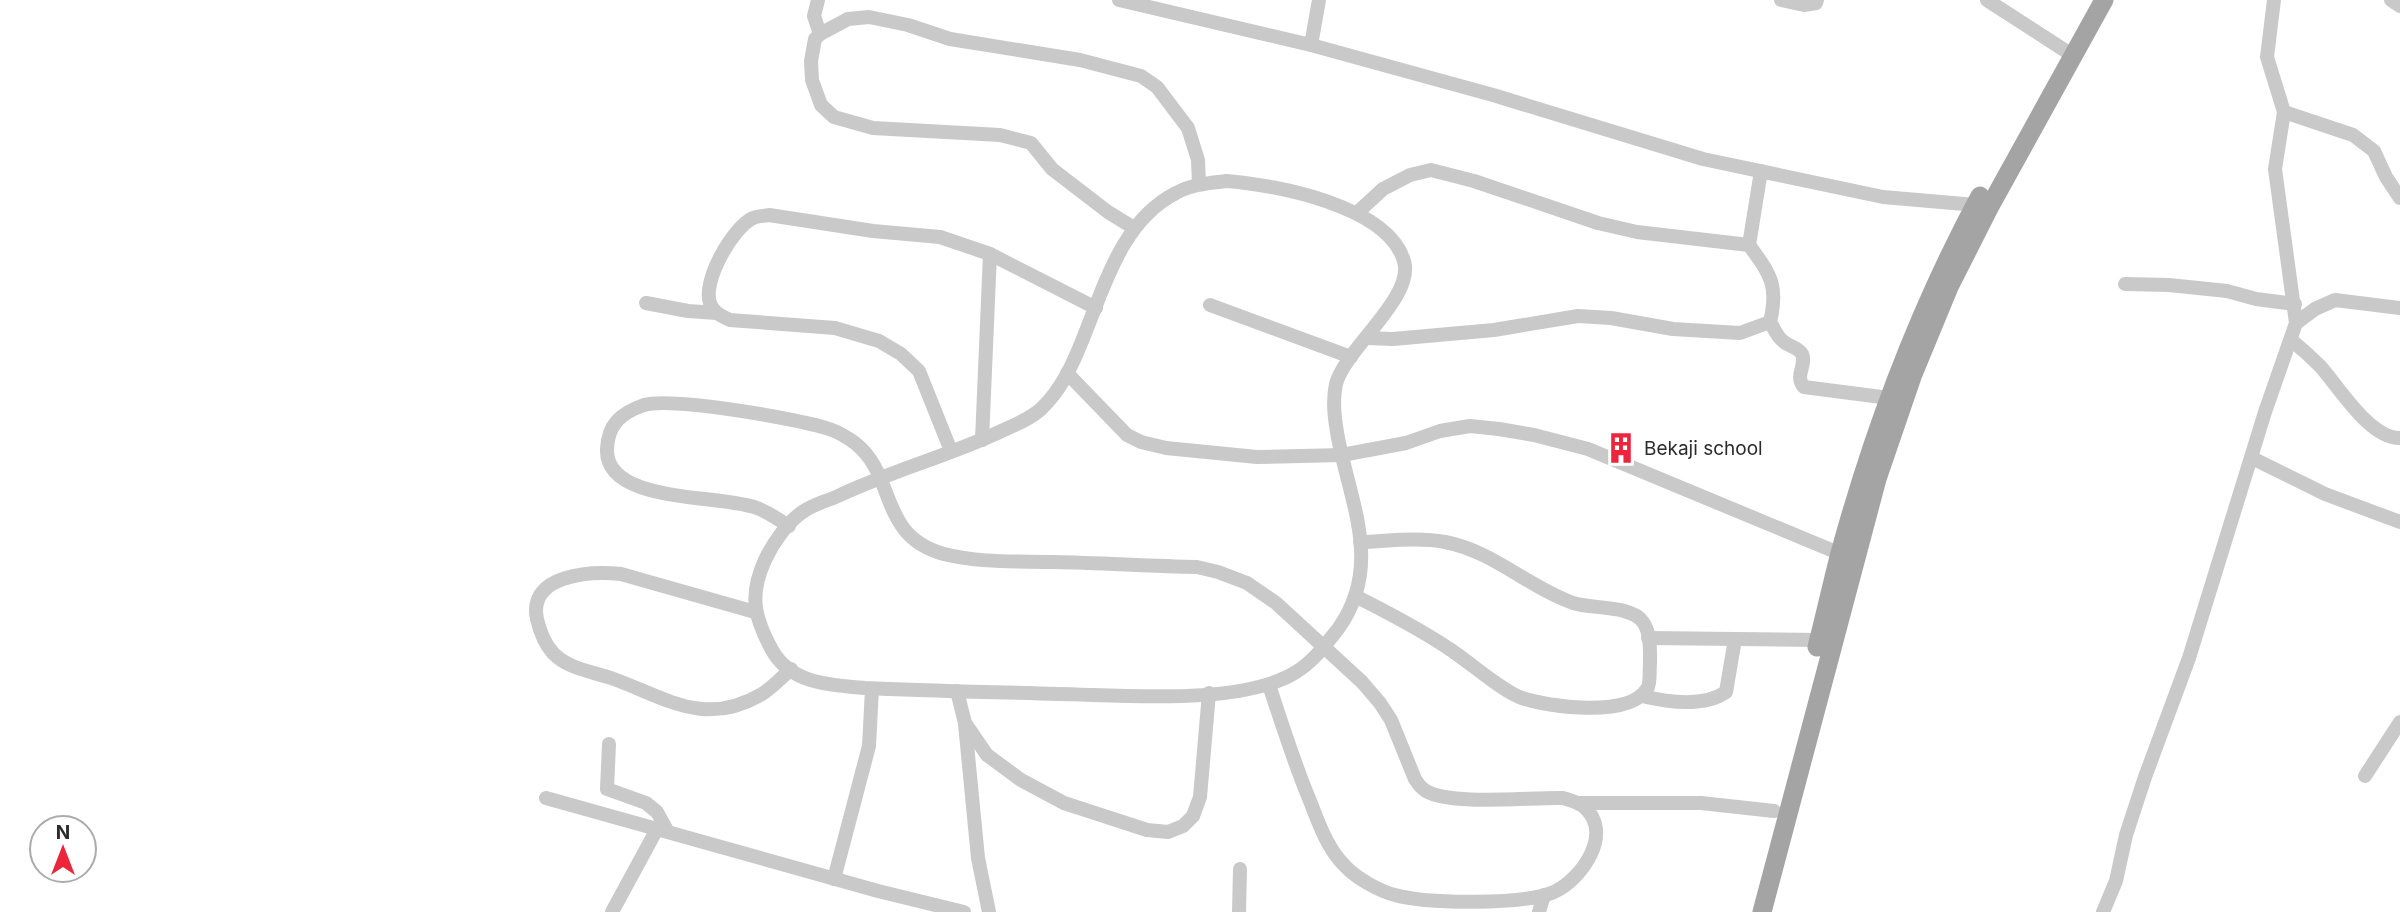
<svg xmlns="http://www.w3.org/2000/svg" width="2400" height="912" font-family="Inter,sans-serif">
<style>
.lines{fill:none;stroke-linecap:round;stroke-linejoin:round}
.minor{stroke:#c9c9c9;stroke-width:14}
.major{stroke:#a4a4a4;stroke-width:19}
.labels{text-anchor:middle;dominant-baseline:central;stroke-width:7;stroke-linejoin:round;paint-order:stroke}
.poi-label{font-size:19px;fill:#2c2c2c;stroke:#fff;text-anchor:start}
</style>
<rect width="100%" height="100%" fill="#fff"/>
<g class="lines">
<!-- minor -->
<g class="minor">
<polyline points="818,0 814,16 820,34"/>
<polyline points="1119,0 1311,45 1493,95 1703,159 1883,197 1976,205"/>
<polyline points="1781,0 1804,5 1816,3 1817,0"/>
<polyline points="1987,0 2072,55"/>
<polyline points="2391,0 2400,6"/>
<polyline points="1311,45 1319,0"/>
<polyline points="2284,112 2353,135 2374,151 2386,177 2400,198"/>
<path d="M1227 181C1277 185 1388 206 1404 261 1415 297 1345 349 1336 384 1332 402 1335 421 1338 438 1351 505 1383 566 1338 629 1326 644 1313 662 1296 672 1242 706 1122 695 1058 694 993 692 929 691 865 688 830 685 791 684 772 650 754 617 749 595 765 560 773 543 788 521 804 511 814 504 827 501 838 496 889 472 944 457 995 434 1010 427 1029 420 1041 409 1061 390 1072 366 1082 341 1104 288 1121 221 1176 193 1192 184 1210 183 1227 181Z"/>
<path d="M1358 212 1383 189 1410 175 1431 170 1474 181 1598 223 1637 232 1749 245C1770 274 1779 285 1770 322 1774 328 1777 337 1783 341 1788 346 1799 348 1802 354 1807 365 1794 376 1804 387L1889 398"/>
<polyline points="1134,228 1108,212 1052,169 1031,143 1000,135 873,128 834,117 821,105 812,80 811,61 815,39 820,34 848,19 869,17 908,25 950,39 1080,60 1141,76 1157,87 1188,128 1198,160 1199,184"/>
<polyline points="1749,245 1761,171"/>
<polyline points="2125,284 2169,285 2227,291 2256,299 2295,304"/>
<polyline points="646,303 688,311 717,313"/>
<polyline points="1210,305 1351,357"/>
<polyline points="2296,323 2315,309 2335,300 2400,308"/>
<polyline points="1366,338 1393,339 1494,330 1578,316 1611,318 1673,329 1740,333 1770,322"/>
<path d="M2291 340C2301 348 2311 357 2320 366 2339 387 2370 439 2400 438"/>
<polyline points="1067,373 1127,435 1141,442 1166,448 1257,457 1342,455 1406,443 1440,431 1470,426 1499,429 1534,435 1588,449 1848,557"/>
<polyline points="982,440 990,254"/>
<path d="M951 451 919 371 901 354 879 341 835 328 730 320C722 316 713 313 710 303 702 281 733 227 753 218 757 216 765 216 769 215L873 231 940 237 990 254 1096 308"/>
<polyline points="2252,458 2325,494 2400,522"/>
<path d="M789 526C779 520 768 512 757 508 720 494 605 504 607 449 608 424 621 413 644 405 671 397 803 419 832 430 840 433 848 438 855 443 897 476 878 536 944 554 979 563 1017 561 1054 562 1102 563 1149 566 1197 567L1218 572 1247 583 1276 603 1362 682 1380 703 1391 720 1415 779C1418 784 1421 788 1426 791 1452 806 1531 797 1563 798 1570 800 1577 802 1583 806 1615 832 1582 879 1554 892 1524 905 1427 904 1395 895 1379 891 1356 878 1345 866 1327 848 1319 824 1310 801 1294 763 1282 724 1269 685"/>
<path d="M1355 596C1387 612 1418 628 1448 648 1467 660 1503 692 1522 698 1549 707 1629 718 1647 689 1651 683 1649 672 1650 664 1650 651 1651 633 1643 622 1631 605 1592 609 1573 603 1528 587 1493 551 1445 542 1418 537 1388 541 1360 542"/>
<path d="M755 612 621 574C592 571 527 574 537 619 540 632 544 643 553 653 568 669 591 671 611 678 667 698 704 728 762 694 772 688 782 677 791 669"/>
<polyline points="1648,638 1819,640"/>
<polyline points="957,691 965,723 987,755 1021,780 1064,803 1147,830 1168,832 1183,826 1193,816 1200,797 1209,693"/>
<path d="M1642 696C1667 702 1703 708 1726 692L1735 639"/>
<polyline points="965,724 978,858 989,912"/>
<polyline points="609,744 607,789 646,803 657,812 668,832"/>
<polyline points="2365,776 2400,722"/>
<polyline points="546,798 878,891 964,912"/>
<polyline points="1579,803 1701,803 1774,811"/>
<polyline points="834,879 869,746 872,689"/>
<polyline points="612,912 657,829"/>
<polyline points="1239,912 1240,869"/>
<polyline points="1539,912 1544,895"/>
<polyline points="2103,912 2116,881 2126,835 2145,777 2189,658 2265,412 2296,323 2275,169 2284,112 2267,57 2274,0"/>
</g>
<!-- major -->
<g class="major">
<path d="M1817 647C1825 616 1832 584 1840 553 1874 429 1919 309 1980 196"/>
<polyline points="1762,912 1877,479 1913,374 1949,287 1989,208 2104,0"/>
</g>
</g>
<!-- icons -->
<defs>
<symbol id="building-bare" viewBox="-9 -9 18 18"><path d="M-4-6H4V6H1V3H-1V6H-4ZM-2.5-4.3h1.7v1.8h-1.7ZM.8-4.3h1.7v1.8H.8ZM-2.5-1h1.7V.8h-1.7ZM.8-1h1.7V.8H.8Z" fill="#eb253b" stroke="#fff" stroke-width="2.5" paint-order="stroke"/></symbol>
</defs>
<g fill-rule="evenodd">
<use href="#building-bare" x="1599" y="426" width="44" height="44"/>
</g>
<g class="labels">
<!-- poi labels -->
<g class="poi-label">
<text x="1644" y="448">Bekaji school</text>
</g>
</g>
<!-- north arrow -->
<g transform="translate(63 849)"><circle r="33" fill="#ffffff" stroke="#ababab" stroke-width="2"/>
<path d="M0-5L12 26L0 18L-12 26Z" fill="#eb253b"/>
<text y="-10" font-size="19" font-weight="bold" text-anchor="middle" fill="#2c2c2c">N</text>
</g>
</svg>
